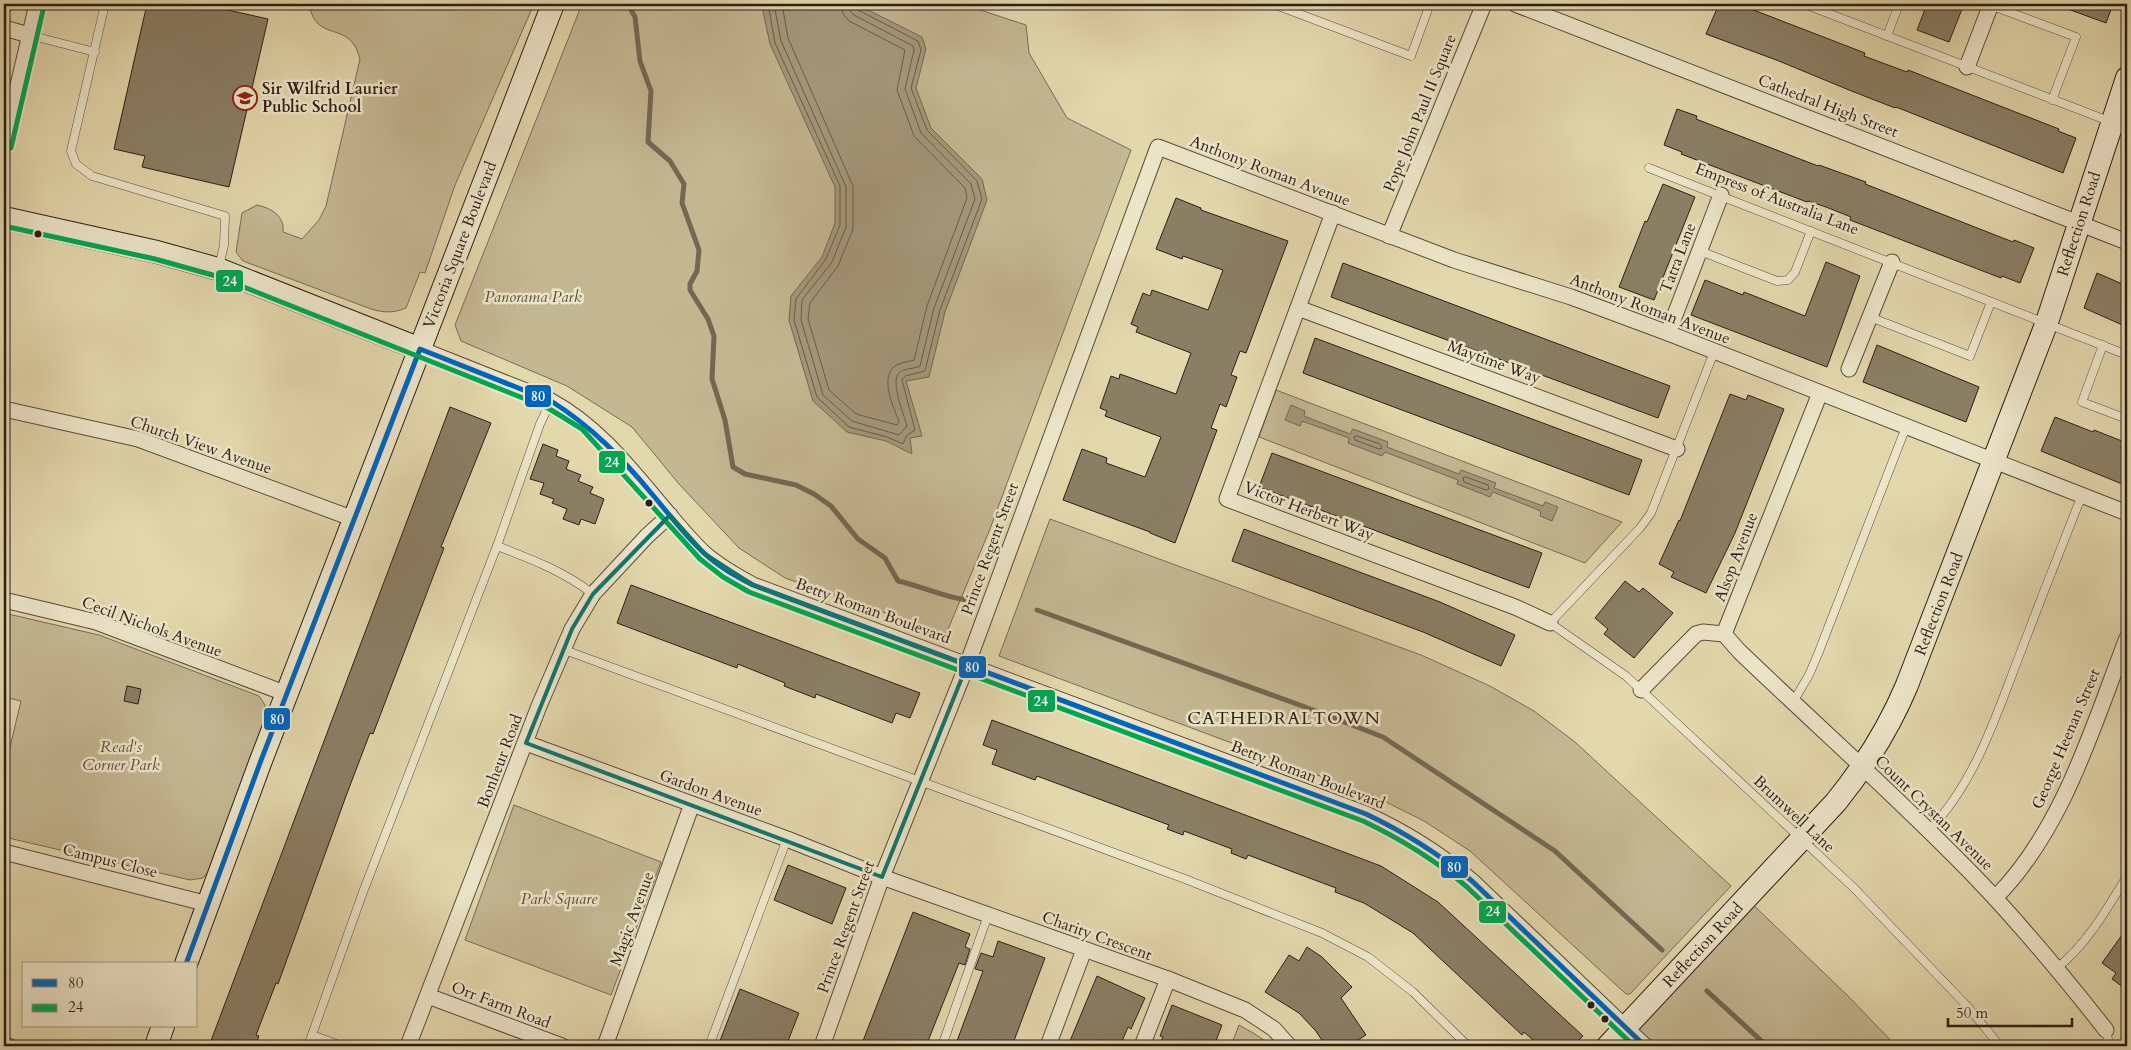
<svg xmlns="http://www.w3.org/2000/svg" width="2131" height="1050" font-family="Cardo,serif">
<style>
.green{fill:#c4b893;stroke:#776c56}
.water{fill:#a4987a;stroke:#736853}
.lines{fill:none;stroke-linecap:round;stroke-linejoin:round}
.shore{stroke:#675c49;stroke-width:1}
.stream{stroke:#736853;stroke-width:5}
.building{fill:#8a7f65;stroke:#2a1f18}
.lane-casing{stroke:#584d3d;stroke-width:9}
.street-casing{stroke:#584d3d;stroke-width:17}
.secondary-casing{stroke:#2a1f18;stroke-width:24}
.lane{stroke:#ede5c9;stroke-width:8}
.street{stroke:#ede5c9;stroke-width:15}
.secondary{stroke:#ede5c9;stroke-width:22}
.bus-1-casing{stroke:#ede5c9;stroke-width:9}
.bus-2-casing{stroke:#ede5c9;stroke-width:9}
.bus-1{stroke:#0065bd;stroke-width:5}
.bus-2{stroke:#00a651;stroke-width:5}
.marked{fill:none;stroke:#0f766e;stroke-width:4;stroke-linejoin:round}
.bus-dot{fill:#2a1f18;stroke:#ede5c9;stroke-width:2}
.labels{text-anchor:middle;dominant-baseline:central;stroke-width:5;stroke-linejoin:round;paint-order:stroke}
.poi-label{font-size:16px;font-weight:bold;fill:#2a1f18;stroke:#ede5c9;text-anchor:start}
.street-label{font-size:16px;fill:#2a1f18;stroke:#ede5c9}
.park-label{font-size:16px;font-style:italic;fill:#584d3d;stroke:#ede5c9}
.neighbourhood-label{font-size:18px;letter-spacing:1px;fill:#2a1f18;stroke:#ede5c9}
.line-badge{stroke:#ede5c9;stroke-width:2}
.badge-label{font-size:14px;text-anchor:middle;font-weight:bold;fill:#fff}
</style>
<rect width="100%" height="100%" fill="#e3d7ac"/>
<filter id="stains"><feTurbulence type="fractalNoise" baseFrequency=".004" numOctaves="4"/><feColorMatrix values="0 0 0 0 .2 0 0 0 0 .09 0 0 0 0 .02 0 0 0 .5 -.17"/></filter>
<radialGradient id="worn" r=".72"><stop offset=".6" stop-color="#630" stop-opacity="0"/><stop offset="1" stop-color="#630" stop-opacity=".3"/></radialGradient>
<!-- green -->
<g class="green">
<path d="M309 4H534L455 185 425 273 420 272 406 308C394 313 384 313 371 309L243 261 236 252 242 213 257 205C271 208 285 216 283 232L302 239 319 220 326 206 360 59C350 18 316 45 309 4Z"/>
<polygon points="582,4 962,4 1026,25 1029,53 1067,118 1131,150 990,529 946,634 785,578 739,548 679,484 632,427 567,386 461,341 455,325"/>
<polygon points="1276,390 1622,522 1585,563 1259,437"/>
<polygon points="1050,519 1421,655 1490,686 1534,711 1575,742 1731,886 1630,994 1626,994 1470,851 1424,821 1376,797 999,656"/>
<polygon points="4,613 99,635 259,696 265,705 266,715 210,870 203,878 190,880 4,837 4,772 21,701 4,697"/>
<polygon points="514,805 661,862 611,995 465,940"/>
<polygon points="1746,898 1848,996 1896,1046 1645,1046 1624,1025"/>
<polygon points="1239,1025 1255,1034 1272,1046 1231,1046"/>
</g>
<!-- water -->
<g class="water">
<polygon points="764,4 856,4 922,37 926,49 916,88 931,128 982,179 987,200 945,312 929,377 906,381 922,436 910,438 912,454 886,441 847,432 813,401 789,320 791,296 822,257 835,223 835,187 770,44 762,7"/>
<polygon points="1291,405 1305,411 1304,416 1350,434 1353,429 1388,442 1387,447 1459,474 1461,470 1496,483 1494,488 1543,506 1545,502 1558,507 1552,521 1540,516 1541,511 1493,492 1490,497 1457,484 1458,480 1385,452 1382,456 1348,443 1349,438 1302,421 1300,426 1285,420"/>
</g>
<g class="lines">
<!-- shore -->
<g class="shore">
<polyline points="768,4 775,43 840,186 840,225 826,259 796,299 794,320 817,397 849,427 887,437 903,444 907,435 915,430 902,380 905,376 925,371 940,310 982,199 977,181 927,130 911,88 921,50 918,41 858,10 855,4"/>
<path d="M774 4 781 41 846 187V227L832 262 802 300 801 320 823 395 852 421 899 435 907 426C904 414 889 380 900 372 906 368 914 369 920 366L934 308 975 199 971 184 921 133 905 89 914 50 913 46 854 15 850 11 848 4"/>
<path d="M782 4 788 38 853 186V229L838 266 810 303 808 319 829 390 856 414 897 425 899 422C894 407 879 379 895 366 901 362 908 362 914 360L927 306 967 198 965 188 914 136 897 90 905 50 849 21 843 14 841 4"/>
<polygon points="1357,436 1380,444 1382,448 1379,449 1355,440 1354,437"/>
<polygon points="1466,477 1488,485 1489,489 1486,490 1464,482 1463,478"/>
</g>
<!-- stream -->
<g class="stream">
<path d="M628 4 635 17 640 61 651 91 648 142 670 161 684 184 682 203 699 250 697 271 690 284V290L708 319 714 336 712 379 725 420 733 467 745 474 796 485 814 494 831 506 858 539 885 558 898 581C922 586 942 597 967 600"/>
<polyline points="1037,610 1308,708 1383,737 1555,851 1662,950"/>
<polyline points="1707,991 1767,1046"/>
</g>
</g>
<!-- building -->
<g class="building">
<polygon points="147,4 201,4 268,19 229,187 142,167 145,156 114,149"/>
<polygon points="1719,4 1738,4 1865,53 1864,56 1888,65 1907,72 1908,70 2059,129 2058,131 2076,138 2063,173 1896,107 1895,108 1849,90 1779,61 1706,34"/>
<polygon points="1927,4 1964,4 1949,42 1917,30"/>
<polygon points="2057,4 2113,4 2106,23 2057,5"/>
<polygon points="1677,109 1697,116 1696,119 1818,166 1819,165 1866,182 1865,184 2013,242 2014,240 2034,248 2020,283 2002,276 2001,278 1850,220 1851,217 1826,207 1808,201 1807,202 1681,154 1682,152 1664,145"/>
<polygon points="1663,184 1695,197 1654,300 1619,287 1645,221 1647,222"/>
<polygon points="1176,198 1201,208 1201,210 1288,241 1246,353 1240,351 1231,375 1237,377 1226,407 1220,404 1211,428 1217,430 1175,543 1150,533 1150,532 1063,500 1082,449 1107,458 1106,463 1145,477 1161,437 1105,416 1107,411 1100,408 1111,376 1119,379 1120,374 1176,394 1191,353 1136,332 1138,327 1131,324 1143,293 1150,296 1152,290 1208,310 1223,270 1183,256 1182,259 1156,249"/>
<polygon points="1826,262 1860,276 1827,367 1691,315 1705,280 1743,295 1744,292 1805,316"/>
<polygon points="1343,263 1670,386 1658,418 1331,297"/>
<polygon points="2097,273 2127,286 2127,327 2084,308"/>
<polygon points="1315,338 1642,460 1629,495 1303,373"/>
<polygon points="1877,345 1979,387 1966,422 1863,382"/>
<polygon points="1730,394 1746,400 1748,395 1784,409 1735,533 1706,593 1671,577 1674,572 1659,564 1679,520 1680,521"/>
<polygon points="450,407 491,423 441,547 444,548 373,734 370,733 346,796 278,984 276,983 256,1035 259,1036 255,1046 209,1046"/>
<polygon points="2055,417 2093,432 2094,430 2127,443 2127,486 2041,451"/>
<polygon points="543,444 558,450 556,456 569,461 566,469 581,475 578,481 593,487 590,493 604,499 595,524 581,519 579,525 563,519 567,509 552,503 554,499 540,494 544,483 530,479"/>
<polygon points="1272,453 1542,553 1529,588 1259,487"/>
<polygon points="1244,529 1440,602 1515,635 1501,666 1423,632 1232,561"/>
<polygon points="1625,581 1639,592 1643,588 1673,613 1634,658 1604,634 1608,629 1595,618"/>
<polygon points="631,585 920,693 910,718 896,713 892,723 816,694 815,698 784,686 785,683 738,664 737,668 617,623"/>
<polygon points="127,686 141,689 138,704 124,701"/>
<polygon points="992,720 1381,866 1438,902 1583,1036 1573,1046 1540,1046 1524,1032 1522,1035 1413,933 1364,903 1335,892 1336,888 1248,855 1246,859 1231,853 1232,849 1184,831 1183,835 1167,829 1169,825 1037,776 1035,780 992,764 997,750 983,745"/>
<polygon points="788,865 846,888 832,924 774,900"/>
<polygon points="913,912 970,934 965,947 970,949 965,965 959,963 926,1046 861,1046"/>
<polygon points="2127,928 2127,990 2112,979 2116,973 2102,963"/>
<polygon points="998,941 1045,958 1012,1046 970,1046 957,1041 983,971 975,969 981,953 993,957"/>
<polygon points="1307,947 1322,957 1352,987 1341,998 1366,1035 1348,1046 1326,1046 1315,1030 1299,1013 1265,992 1289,955 1299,961"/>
<polygon points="1097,976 1145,998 1131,1029 1128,1027 1120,1046 1098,1040 1096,1046 1083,1046 1070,1041"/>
<polygon points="740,989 799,1013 786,1046 718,1046"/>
<polygon points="1172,1005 1222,1025 1214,1046 1159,1046 1163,1037 1160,1036"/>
</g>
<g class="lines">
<defs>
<g id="lane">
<polyline points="105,4 71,151 76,164 92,176 225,216 224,245 219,267"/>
<polyline points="1273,4 1411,56 1430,4"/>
<polyline points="1804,4 2127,128"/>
<polyline points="1990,5 2076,37 2052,100"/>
<polyline points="29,35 95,52"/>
<polyline points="1887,36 1899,4"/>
<polyline points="1649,168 2127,355"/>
<polyline points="1700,251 1777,281 1788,280 1795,272 1811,231"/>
<polyline points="1870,317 1970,356 1991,302"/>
<polyline points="2103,345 2082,402 2127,419"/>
<polyline points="1714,352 1651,513 1640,528 1550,623 1626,676 1854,888 1968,1007 2000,1046"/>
<path d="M497 546C531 559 563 571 593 594"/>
<polyline points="562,649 1185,879 1322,933 1368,957 1413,992 1468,1046"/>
<polyline points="1793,702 1809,675 1818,654 1906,427"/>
<path d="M1929 830C1974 784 1995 719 2018 659 2039 604 2060 550 2082 495"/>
<path d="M2057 968C2087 944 2107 909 2127 876"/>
<polyline points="312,1035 342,1046"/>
<polyline points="308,1046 363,892 497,546 540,424 551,401"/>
<polyline points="709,1046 787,839"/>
<polyline points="942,1046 988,915"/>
<polyline points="2104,1046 2108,1039 2106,1030"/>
</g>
<g id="street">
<polyline points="1515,4 2127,242"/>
<polyline points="4,28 29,35"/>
<polyline points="1967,67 1991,4"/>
<polyline points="4,146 37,4"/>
<polyline points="1333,213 1227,499 1515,607 1550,623"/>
<polyline points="1389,236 1484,4"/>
<polyline points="1298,308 1677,449"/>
<polyline points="1668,333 1721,195"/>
<path d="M420 349 551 401C601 428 635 475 671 517 682 530 693 543 705 554 720 567 736 576 753 585L1366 814C1405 832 1439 853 1472 881L1645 1046"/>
<polyline points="1849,369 1892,262"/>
<polyline points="4,409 138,439 354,519"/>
<polyline points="4,600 96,622 287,694"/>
<path d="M1724 634 1739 651C1818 727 1901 800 1978 880 2023 927 2065 978 2106 1030"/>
<polyline points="1724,634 1820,393"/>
<polyline points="1641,690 1696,634 1703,632 1724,634"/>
<polyline points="526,743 787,839 882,877 1168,979 1245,1010 1274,1029 1289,1046"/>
<polyline points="4,852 208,904"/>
<path d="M1995 898C2063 830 2093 726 2127 638"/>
<polyline points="428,996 562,1046"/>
<polyline points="4,1045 9,1046"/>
<polyline points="408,1046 539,706 572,629 593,594 647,536 670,515"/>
<polyline points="605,1046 692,804"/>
<polyline points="822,1046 882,877 967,665 1158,147 1454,260 1571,297 1668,333 2127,513"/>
<polyline points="1048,1046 1084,950"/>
<polyline points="1142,1046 1168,979"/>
</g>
<g id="secondary">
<polyline points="4,218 157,252 218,269 420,349"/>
<polyline points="186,964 260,763 553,4"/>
<polyline points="156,1046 163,1026"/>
<path d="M1608 1046 1836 802C1865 766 1889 728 1907 685L2047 322 2127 78"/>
</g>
</defs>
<!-- lane casing -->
<use href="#lane" class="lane-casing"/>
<!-- street casing -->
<use href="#street" class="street-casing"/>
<!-- secondary casing -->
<use href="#secondary" class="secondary-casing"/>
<!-- lane -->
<use href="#lane" class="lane"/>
<!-- street -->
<use href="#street" class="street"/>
<!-- secondary -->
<use href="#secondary" class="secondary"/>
<defs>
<path id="bus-1" d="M186 964 260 763 420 349 551 401C591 426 622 458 652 494 669 514 685 536 705 554 719 567 736 576 753 585L1366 814C1404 832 1439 854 1472 881L1645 1046"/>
<g id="bus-2">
<polyline points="11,148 44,6"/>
<path d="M4 226 155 259 216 276 548 408 582 429 700 559 723 577 749 592 1363 821C1401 839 1435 860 1467 887L1634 1046"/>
</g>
</defs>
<!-- bus-1 casing -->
<use href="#bus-1" class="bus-1-casing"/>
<!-- bus-2 casing -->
<use href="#bus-2" class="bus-2-casing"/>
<!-- bus-1 -->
<use href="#bus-1" class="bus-1"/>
<!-- bus-2 -->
<use href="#bus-2" class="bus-2"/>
</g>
<!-- marked area -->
<path class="marked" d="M670 515 705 554 753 585 967 665 882 877 526 743 572 629 593 594Z"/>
<!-- icons -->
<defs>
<symbol id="school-ring" viewBox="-11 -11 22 22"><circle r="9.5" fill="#ede5c9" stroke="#8f2418" stroke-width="1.5"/><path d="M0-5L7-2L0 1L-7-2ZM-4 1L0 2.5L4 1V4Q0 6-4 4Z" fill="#8f2418"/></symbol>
</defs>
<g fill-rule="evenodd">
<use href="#school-ring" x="231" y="84" width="28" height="28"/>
</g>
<!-- markers -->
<g class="bus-dot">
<circle cx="38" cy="234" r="4.5"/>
<circle cx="649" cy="503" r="4.5"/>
<circle cx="1591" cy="1005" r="4.5"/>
<circle cx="1605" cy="1019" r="4.5"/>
</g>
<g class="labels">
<!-- poi labels -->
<g class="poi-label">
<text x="262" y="89">Sir Wilfrid Laurier<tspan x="262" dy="18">Public School</tspan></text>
</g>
<!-- street labels -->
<g class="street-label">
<text transform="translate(1828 106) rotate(21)">Cathedral High Street</text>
<text transform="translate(1420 113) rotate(-68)">Pope John Paul II Square</text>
<text transform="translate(1270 171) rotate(21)">Anthony Roman Avenue</text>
<text transform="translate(1777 199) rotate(21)">Empress of Australia Lane</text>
<text transform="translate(2079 224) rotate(-72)">Reflection Road</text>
<text transform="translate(460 245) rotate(-69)">Victoria Square Boulevard</text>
<text transform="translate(1678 258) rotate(-69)">Tatra Lane</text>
<text transform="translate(1650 309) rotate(21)">Anthony Roman Avenue</text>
<text transform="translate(1494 362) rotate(20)">Maytime Way</text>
<text transform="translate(201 445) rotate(19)">Church View Avenue</text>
<text transform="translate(1309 511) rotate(21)">Victor Herbert Way</text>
<text transform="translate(990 549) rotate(-70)">Prince Regent Street</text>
<text transform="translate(1736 557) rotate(-69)">Alsop Avenue</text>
<text transform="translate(1939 604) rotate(-69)">Reflection Road</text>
<text transform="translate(873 611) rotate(20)">Betty Roman Boulevard</text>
<text transform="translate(152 627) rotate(20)">Cecil Nichols Avenue</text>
<text transform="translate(2066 739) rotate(-67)">George Heenan Street</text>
<text transform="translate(500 761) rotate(-69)">Bonheur Road</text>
<text transform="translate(1308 775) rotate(21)">Betty Roman Boulevard</text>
<text transform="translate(711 793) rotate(20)">Gardon Avenue</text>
<text transform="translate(1934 813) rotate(44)">Count Crystan Avenue</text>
<text transform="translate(1794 814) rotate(43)">Brumwell Lane</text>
<text transform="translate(110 861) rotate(14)">Campus Close</text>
<text transform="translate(632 919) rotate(-70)">Magic Avenue</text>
<text transform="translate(846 927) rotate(-70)">Prince Regent Street</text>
<text transform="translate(1097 936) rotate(20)">Charity Crescent</text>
<text transform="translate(1703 945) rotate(-47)">Reflection Road</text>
<text transform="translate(501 1005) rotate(21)">Orr Farm Road</text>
</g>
<!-- park labels -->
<g class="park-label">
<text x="533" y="297">Panorama Park</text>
<text x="121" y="747">Read's<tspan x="121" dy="18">Corner Park</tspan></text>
<text x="559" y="899">Park Square</text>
</g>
<!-- neighbourhood labels -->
<g class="neighbourhood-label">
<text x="1284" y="718">CATHEDRALTOWN</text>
</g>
</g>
<g class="line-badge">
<rect x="215" y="269" width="29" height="24" rx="5" fill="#00a651"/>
<rect x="524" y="384" width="28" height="24" rx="5" fill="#0065bd"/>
<rect x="598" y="450" width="28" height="24" rx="5" fill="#00a651"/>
<rect x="958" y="655" width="29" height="24" rx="5" fill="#0065bd"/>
<rect x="1027" y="689" width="29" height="24" rx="5" fill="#00a651"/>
<rect x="263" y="707" width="28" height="24" rx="5" fill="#0065bd"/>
<rect x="1440" y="855" width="29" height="24" rx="5" fill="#0065bd"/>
<rect x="1478" y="900" width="29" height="24" rx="5" fill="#00a651"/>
</g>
<g class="badge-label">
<text x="230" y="286">24</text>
<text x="538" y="401">80</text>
<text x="612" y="467">24</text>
<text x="972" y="672">80</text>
<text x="1041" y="706">24</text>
<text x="277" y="724">80</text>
<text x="1454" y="872">80</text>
<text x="1493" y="916">24</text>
</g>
<!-- margin -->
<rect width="2131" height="1050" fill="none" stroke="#e3d7ac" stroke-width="20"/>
<rect x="5" y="5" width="2121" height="1040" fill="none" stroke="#2a1f18" stroke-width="2.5"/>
<rect x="10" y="10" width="2111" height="1030" fill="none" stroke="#2a1f18"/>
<!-- legend -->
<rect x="22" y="962" width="175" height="65" fill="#ede5c9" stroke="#9f9682"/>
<rect x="32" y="979" width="25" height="8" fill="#0065bd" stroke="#9f9682"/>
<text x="68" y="988" font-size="15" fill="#2a1f18">80</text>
<rect x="32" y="1004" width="25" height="8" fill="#00a651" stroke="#9f9682"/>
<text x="68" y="1012" font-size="15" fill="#2a1f18">24</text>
<!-- scale -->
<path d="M1948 1018v8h124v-8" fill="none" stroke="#2a1f18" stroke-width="2.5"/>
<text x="1956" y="1018" font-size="15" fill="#2a1f18" stroke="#ede5c9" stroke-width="4" paint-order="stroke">50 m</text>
<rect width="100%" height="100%" filter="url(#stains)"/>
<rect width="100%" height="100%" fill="url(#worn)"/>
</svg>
